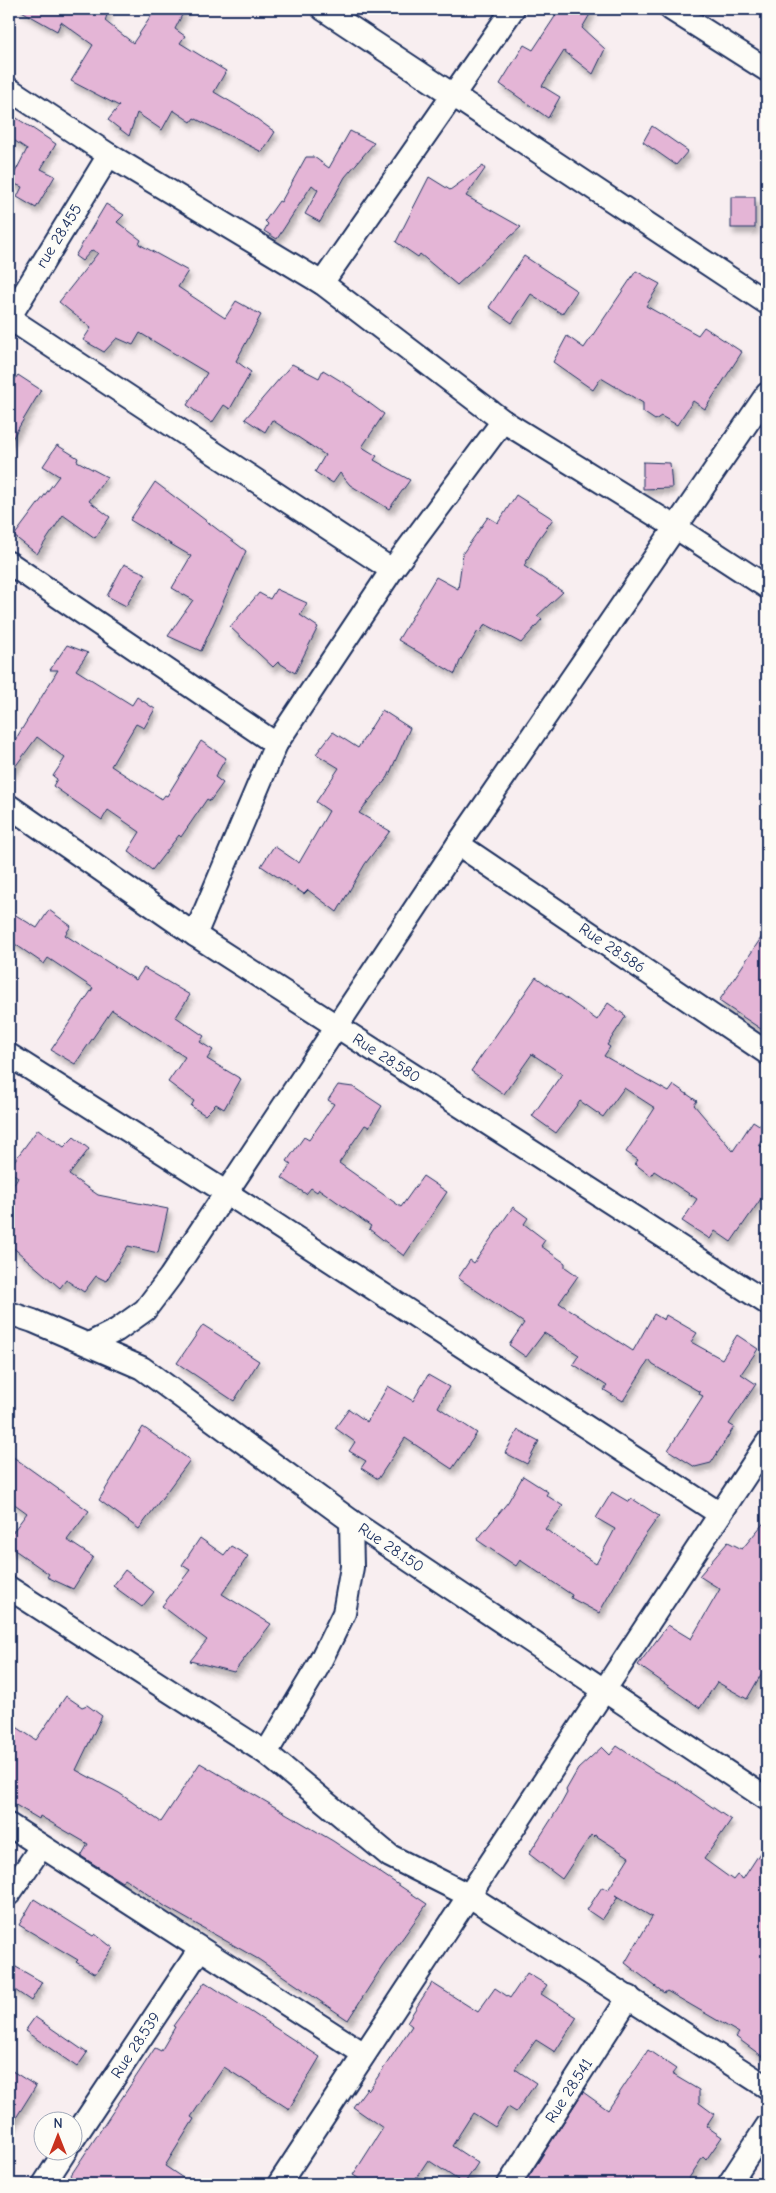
<svg xmlns="http://www.w3.org/2000/svg" width="776" height="2193" font-family="'Comic Neue',sans-serif">
<style>
.building{fill:#e4b5d6;stroke:#1b2f5e;filter:url(#shadow)}
.lines{fill:none;stroke-linecap:round;stroke-linejoin:round}
.street-casing{stroke:#1b2f5e;stroke-width:26}
.street{stroke:#fdfcf7;stroke-width:22}
.labels{text-anchor:middle;dominant-baseline:central;stroke-width:4;stroke-linejoin:round;paint-order:stroke}
.street-label{font-size:16px;fill:#1b2f5e;stroke:#fdfcf7}
</style>
<defs>
<filter id="shadow"><feDropShadow dx="3" dy="5.5" stdDeviation="2.5" flood-color="#0004"/></filter>
</defs>
<rect width="100%" height="100%" fill="#f8eef0"/>
<filter id="ink" filterUnits="userSpaceOnUse"><feTurbulence type="fractalNoise" baseFrequency=".02" numOctaves="2"/><feDisplacementMap in="SourceGraphic" scale="10" xChannelSelector="R" yChannelSelector="G"/><feConvolveMatrix kernelMatrix="1 2 1 2 8 2 1 2 1" color-interpolation-filters="sRGB"/></filter>
<g filter="url(#ink)">
<!-- building -->
<g class="building">
<polygon points="18,9 109,9 105,21 133,43 156,9 185,9 175,29 185,36 180,43 226,71 214,92 243,109 275,132 262,152 194,118 191,122 173,110 162,130 137,113 129,136 108,120 119,106 71,81 93,45 61,22 57,31"/>
<polygon points="560,9 593,9 582,28 605,49 593,74 564,51 542,86 560,97 548,118 500,84 524,45 533,50"/>
<polygon points="9,113 56,144 41,169 55,176 36,208 17,197 22,187 10,182 27,149 9,137"/>
<polygon points="652,126 688,151 676,165 643,142"/>
<polygon points="350,131 374,143 345,177 320,222 305,214 318,190 312,185 277,239 264,231 268,224 265,221 279,201 281,202 306,157 314,157 329,168"/>
<polygon points="483,166 485,169 466,196 521,227 457,285 420,254 418,257 396,242 429,177 450,190"/>
<rect x="731" y="197" width="24" height="31"/>
<polygon points="106,204 124,215 117,222 141,240 139,244 188,271 178,287 225,318 236,301 261,315 236,361 251,372 230,409 224,405 212,423 187,405 207,373 140,333 133,345 117,338 104,352 83,340 91,328 59,302 98,253 92,250 82,261 75,256"/>
<polygon points="524,256 577,291 562,314 531,294 512,323 489,307"/>
<polygon points="636,271 660,284 646,306 698,335 704,327 742,352 705,409 693,401 677,425 661,416 655,420 643,412 643,403 601,378 593,390 553,362 567,336 584,348"/>
<polygon points="292,364 319,378 323,370 354,389 353,391 384,414 362,447 377,456 374,460 410,480 389,509 350,485 340,473 333,483 315,472 325,455 272,420 265,432 245,419"/>
<polygon points="18,375 41,390 9,444 9,387"/>
<polygon points="57,445 78,458 77,461 107,477 89,501 110,517 95,538 63,515 37,554 14,536 59,476 43,466"/>
<polygon points="643,462 670,463 672,488 643,489"/>
<polygon points="155,482 246,551 201,651 168,636 193,600 172,588 191,556 130,520"/>
<polygon points="516,495 553,519 537,541 524,566 563,592 537,616 542,619 521,643 485,624 480,633 478,631 460,661 455,674 398,640 436,577 458,589 463,553 488,517 498,523"/>
<polygon points="124,564 146,574 126,606 107,596"/>
<polygon points="276,589 307,603 300,615 318,627 295,673 278,662 273,667 230,627 259,593 270,599"/>
<polygon points="67,645 88,653 76,670 132,705 137,697 155,709 144,728 136,724 111,766 162,799 165,795 167,796 201,741 226,758 215,777 223,783 210,801 207,799 181,837 179,835 152,870 128,851 140,832 108,810 102,820 53,786 57,779 53,776 65,758 37,737 9,775 9,750 58,670 50,670"/>
<polygon points="382,710 410,728 388,777 359,813 390,831 365,864 337,912 308,890 304,894 261,866 274,846 299,863 329,811 316,802 339,768 316,754 333,732 358,748"/>
<polygon points="49,910 71,926 65,935 136,980 144,968 190,995 176,1017 204,1036 200,1042 213,1050 207,1059 241,1079 224,1109 216,1104 205,1115 191,1106 194,1101 168,1082 185,1057 112,1010 75,1064 51,1050 93,988 48,958 44,964 9,940 9,911 37,928"/>
<polygon points="767,929 767,1033 719,1001"/>
<polygon points="536,977 597,1020 608,1003 626,1016 607,1045 610,1047 604,1056 669,1092 674,1085 697,1101 694,1105 733,1151 753,1121 767,1130 759,1145 767,1150 767,1190 731,1242 715,1231 710,1239 682,1221 697,1199 654,1171 651,1176 635,1164 638,1160 626,1152 655,1108 624,1088 603,1117 580,1101 556,1133 532,1116 562,1074 532,1054 504,1094 471,1071"/>
<polygon points="338,1085 353,1087 382,1106 369,1127 365,1125 339,1163 401,1207 423,1176 447,1192 404,1256 369,1229 371,1226 319,1189 317,1192 311,1188 306,1194 282,1178 291,1164 287,1161 304,1137 309,1140 334,1104 328,1100"/>
<polygon points="38,1129 64,1147 74,1137 89,1149 69,1175 98,1195 168,1209 158,1253 128,1246 106,1281 96,1276 84,1292 66,1280 60,1288 9,1244 9,1192 18,1177 9,1171 9,1168"/>
<polygon points="513,1207 528,1218 524,1224 545,1240 541,1246 565,1263 565,1267 578,1276 559,1303 633,1351 654,1314 664,1320 666,1315 697,1333 691,1342 722,1359 737,1335 758,1349 741,1374 756,1384 729,1424 734,1427 711,1463 695,1467 668,1450 703,1396 699,1394 700,1392 653,1365 649,1360 623,1401 604,1390 607,1386 573,1364 579,1355 544,1333 526,1357 509,1345 524,1323 458,1278 470,1260 474,1263"/>
<polygon points="203,1325 259,1361 234,1401 177,1363"/>
<polygon points="428,1375 449,1387 438,1407 477,1433 452,1469 405,1438 378,1479 361,1468 366,1461 349,1451 355,1442 335,1428 349,1409 367,1422 388,1386 413,1401"/>
<polygon points="143,1427 190,1460 139,1529 99,1500"/>
<polygon points="518,1430 539,1441 527,1464 505,1453"/>
<polygon points="9,1454 89,1511 67,1540 93,1557 73,1589 47,1577 49,1574 9,1546 9,1537 27,1513 9,1500"/>
<polygon points="523,1476 548,1492 546,1495 563,1506 545,1529 596,1564 615,1529 596,1518 612,1492 629,1502 631,1498 659,1516 634,1551 599,1613 571,1598 572,1595 520,1560 516,1566 477,1540 508,1502"/>
<polygon points="767,1519 767,1664 747,1699 717,1682 700,1708 638,1665 668,1625 691,1639 720,1589 699,1576 728,1542 742,1549"/>
<polygon points="200,1538 224,1555 231,1546 248,1556 222,1594 271,1624 234,1672 190,1661 207,1640 162,1606 190,1570 182,1565"/>
<polygon points="125,1570 154,1592 142,1607 113,1586"/>
<polygon points="66,1696 82,1707 87,1705 102,1716 76,1770 119,1793 161,1822 200,1763 333,1841 427,1904 382,1967 348,2020 258,1959 166,1907 124,1878 122,1882 81,1856 88,1844 40,1816 39,1819 9,1801 9,1722 36,1740"/>
<polygon points="617,1746 654,1771 676,1782 731,1820 704,1859 733,1880 737,1875 743,1879 767,1842 767,2060 736,2037 739,2033 667,1991 664,1993 625,1963 652,1917 615,1895 618,1897 602,1920 587,1910 602,1887 608,1890 629,1857 595,1835 593,1837 591,1835 562,1879 529,1854 561,1804 567,1793 566,1790 578,1769 602,1747 610,1755"/>
<polygon points="34,1899 93,1936 95,1934 113,1948 95,1974 76,1962 78,1960 19,1925"/>
<polygon points="9,1963 42,1982 31,2001 9,1986"/>
<polygon points="527,1973 547,1985 541,1994 577,2017 555,2052 536,2040 515,2069 536,2083 516,2112 508,2107 495,2127 473,2113 452,2146 478,2163 464,2184 428,2160 412,2184 368,2184 353,2175 383,2128 353,2107 367,2088 369,2090 412,2026 407,2022 432,1983 478,2012 495,1988 510,1998"/>
<polygon points="205,1982 320,2057 289,2109 224,2067 191,2117 194,2119 165,2166 192,2184 65,2184 155,2048 161,2051 175,2027 173,2026"/>
<polygon points="35,2017 87,2053 77,2067 25,2031"/>
<polygon points="648,2050 676,2069 672,2074 699,2090 699,2103 714,2114 706,2126 722,2137 706,2160 703,2157 685,2184 524,2184 583,2092 608,2110"/>
<polygon points="9,2069 36,2086 9,2129"/>
</g>
<g class="lines">
<defs>
<g id="street">
<polyline points="323,9 767,303"/>
<polyline points="671,9 767,70"/>
<polyline points="9,89 109,155 322,283 503,421 675,527 767,587"/>
<polyline points="109,155 9,318 392,570"/>
<polyline points="322,283 513,9"/>
<polyline points="9,563 276,744"/>
<path id="s1" d="M9 806 195 935 767 1303"/>
<path id="s2" d="M458 844 767 1053"/>
<polyline points="195,935 276,744 392,570 503,421"/>
<polyline points="9,1055 227,1193 720,1514"/>
<path id="s3" d="M9 1313 33 1321 142 1368 351 1521 767 1799"/>
<polyline points="89,1344 117,1330 145,1310 170,1277 458,844 767,394"/>
<polyline points="9,1588 266,1753 390,1856 468,1895 767,2087"/>
<polyline points="266,1753 317,1668 344,1613 352,1567 351,1521"/>
<polyline points="9,1825 364,2054"/>
<polyline points="9,1894 41,1847"/>
<path id="s4" d="M72 2141 200 1949"/>
<polyline points="44,2184 66,2150"/>
<polyline points="279,2184 767,1443"/>
<path id="s5" d="M509 2184 629 1997"/>
<polyline points="729,2184 767,2126"/>
</g>
</defs>
<!-- street casing -->
<use href="#street" class="street-casing"/>
<!-- street -->
<use href="#street" class="street"/>
</g>
</g>
<g class="labels">
<!-- street labels -->
<g class="street-label">
<text transform="translate(59 236) rotate(-58)">rue 28.455</text>
<text stroke="none"><textPath href="#s2" startOffset="186">Rue 28.586</textPath></text>
<text stroke="none"><textPath href="#s1" startOffset="454">Rue 28.580</textPath></text>
<text stroke="none"><textPath href="#s3" startOffset="451">Rue 28.150</textPath></text>
<text stroke="none"><textPath href="#s4" startOffset="115">Rue 28.539</textPath></text>
<text stroke="none"><textPath href="#s5" startOffset="111">Rue 28.541</textPath></text>
</g>
</g>
<!-- margin -->
<rect width="776" height="2193" fill="none" stroke="#fdfcf7" stroke-width="30"/>
<rect x="15" y="15" width="746" height="2163" fill="none" stroke="#1b2f5e" stroke-width="2" filter="url(#ink)"/>
<!-- north arrow -->
<g transform="translate(58 2136)"><circle r="24" fill="#fdfcf7" stroke="#a3aaba"/>
<path d="M0-4L9 19L0 12L-9 19Z" fill="#c8321e"/>
<text y="-8" font-size="14" font-weight="bold" text-anchor="middle" fill="#1b2f5e">N</text>
</g>
</svg>
